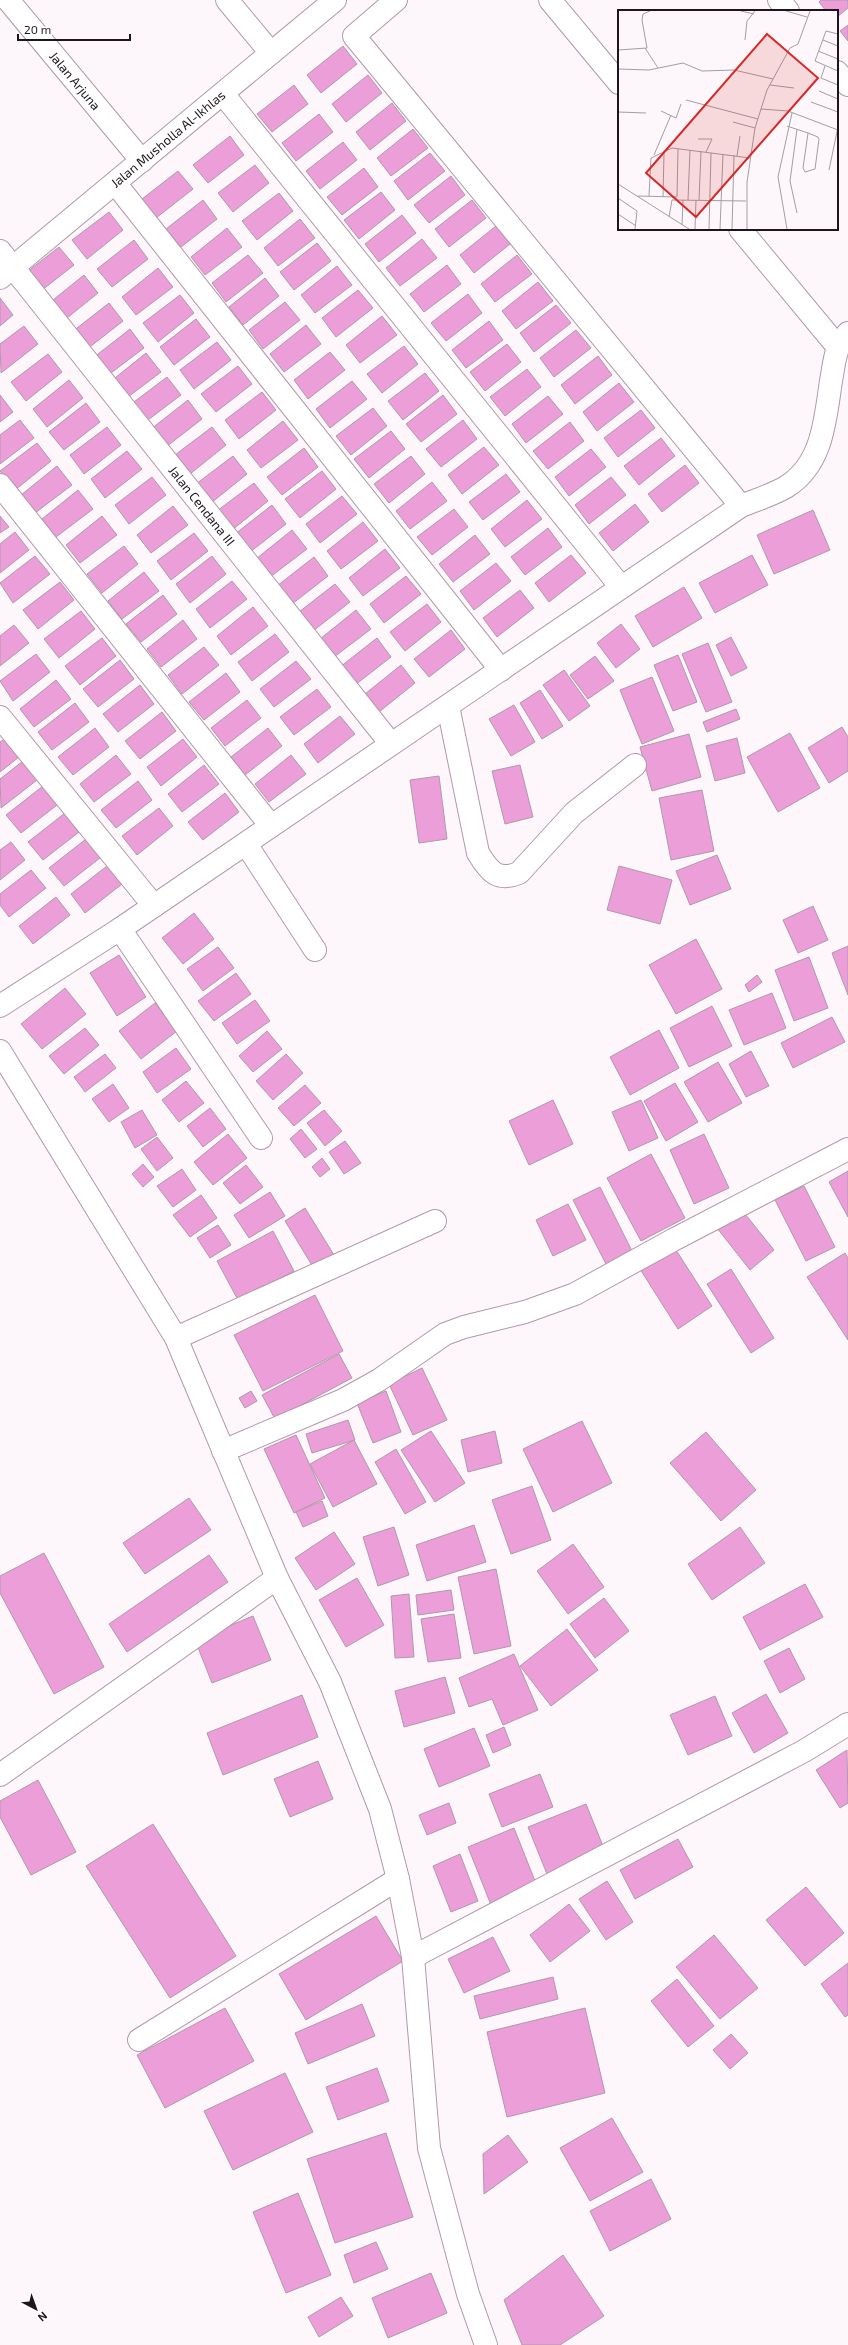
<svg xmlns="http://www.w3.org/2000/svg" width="848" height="2345" font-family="'Exo 2',sans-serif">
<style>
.building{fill:#eb9ed8;stroke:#b198aa}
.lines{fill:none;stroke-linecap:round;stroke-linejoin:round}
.minor-casing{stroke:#b198aa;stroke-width:24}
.minor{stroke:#fff;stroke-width:22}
.labels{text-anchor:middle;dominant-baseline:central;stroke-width:3;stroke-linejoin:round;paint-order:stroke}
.street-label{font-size:13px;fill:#1e151c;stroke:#fff}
.inset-road{fill:none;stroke:#a49da2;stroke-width:1}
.view{fill:#d62828;fill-opacity:0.15;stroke:#d62828;stroke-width:2}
.inset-edge{fill:none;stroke:#1e151c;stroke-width:2}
</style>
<rect width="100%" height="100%" fill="#fdf7fb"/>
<!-- building -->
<g class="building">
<polygon points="821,0 848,0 848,8 837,17 837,11 826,11 819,2"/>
<polygon points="848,25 848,41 840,31"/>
<polygon points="343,46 357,64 321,93 307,75"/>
<polygon points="368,75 382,93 346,122 332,104"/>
<polygon points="294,85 308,104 272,132 257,114"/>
<polygon points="392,103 406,121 370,150 356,132"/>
<polygon points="319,114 333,132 296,161 282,143"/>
<polygon points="413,129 428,148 391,176 377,158"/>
<polygon points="230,136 244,155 208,183 193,165"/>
<polygon points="343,142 357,160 320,189 306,171"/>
<polygon points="430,153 445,171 408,200 394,181"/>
<polygon points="255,165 269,183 233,212 218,193"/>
<polygon points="364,168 378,187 342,215 327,197"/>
<polygon points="178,171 193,189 156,218 142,199"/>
<polygon points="451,176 465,195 429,223 414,205"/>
<polygon points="381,192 395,210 359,239 344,220"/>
<polygon points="279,193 293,211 257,240 242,221"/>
<polygon points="203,200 217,219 181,247 166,229"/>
<polygon points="472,200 486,218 449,247 435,229"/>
<polygon points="109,212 123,230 87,259 72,240"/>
<polygon points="402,215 416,233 379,262 365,244"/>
<polygon points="300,219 315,238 278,266 264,248"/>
<polygon points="496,226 510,244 474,273 460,255"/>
<polygon points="227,228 242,247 205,275 191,257"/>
<polygon points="422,239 437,258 400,286 386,268"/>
<polygon points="134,240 148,259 112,287 97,269"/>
<polygon points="317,243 331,261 294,290 280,272"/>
<polygon points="59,247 74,265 37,294 23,275"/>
<polygon points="248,255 263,273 226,302 212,283"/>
<polygon points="517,255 532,274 495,302 481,284"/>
<polygon points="447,265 461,284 424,312 410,294"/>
<polygon points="337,266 352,285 315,313 301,295"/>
<polygon points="158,268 173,287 136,315 122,297"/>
<polygon points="84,275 98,293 62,322 48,304"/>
<polygon points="265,278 279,296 243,325 229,307"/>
<polygon points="538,282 553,301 516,329 502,311"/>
<polygon points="358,290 373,308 336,337 322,318"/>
<polygon points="468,294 482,313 446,341 431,323"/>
<polygon points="180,295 194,313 158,342 143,323"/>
<polygon points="0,298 13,315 0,326"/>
<polygon points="285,302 300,320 263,349 249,330"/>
<polygon points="109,303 123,321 86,350 72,332"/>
<polygon points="556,305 571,323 534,352 520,333"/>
<polygon points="382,316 397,335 360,363 346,345"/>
<polygon points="196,319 210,337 174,365 160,347"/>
<polygon points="489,321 503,340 466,368 452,350"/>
<polygon points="306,325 321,344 284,372 270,354"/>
<polygon points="24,326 38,344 1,373 0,344"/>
<polygon points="130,329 144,348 107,376 93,358"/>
<polygon points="576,330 591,348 554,377 540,358"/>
<polygon points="217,342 231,360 194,389 180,370"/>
<polygon points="507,344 521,362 485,391 470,372"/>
<polygon points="404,346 418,364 382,393 367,374"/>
<polygon points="330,352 345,370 308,399 294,380"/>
<polygon points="146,353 161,372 124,400 110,382"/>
<polygon points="48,354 62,372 26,401 11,382"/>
<polygon points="598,356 612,375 575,404 561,385"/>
<polygon points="238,366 252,384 216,412 201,394"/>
<polygon points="527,369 541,387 505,416 490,397"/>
<polygon points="425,373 439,391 403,420 388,401"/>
<polygon points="167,377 181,395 144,423 130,405"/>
<polygon points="69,380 83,398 47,427 33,409"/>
<polygon points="352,381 367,399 330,428 316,409"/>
<polygon points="619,383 634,402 597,431 583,412"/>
<polygon points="262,392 276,410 239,439 225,420"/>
<polygon points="0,395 13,412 0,422"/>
<polygon points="443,395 457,414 421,442 406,424"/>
<polygon points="548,396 563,414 526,443 512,424"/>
<polygon points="188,400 202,419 166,447 151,429"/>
<polygon points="86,403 100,422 64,450 49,432"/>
<polygon points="373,408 387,426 351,455 336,436"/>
<polygon points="641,410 655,428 618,457 604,438"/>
<polygon points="20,420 34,438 0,464 0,435"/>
<polygon points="463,420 477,439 441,467 426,449"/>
<polygon points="283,421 298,440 261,468 247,450"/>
<polygon points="570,422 584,441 548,469 533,451"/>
<polygon points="107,427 121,445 84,474 70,455"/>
<polygon points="212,427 226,445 190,474 175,455"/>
<polygon points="391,431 405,449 369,478 354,459"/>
<polygon points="661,438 675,456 639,485 624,466"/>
<polygon points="37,443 51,461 15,490 0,471"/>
<polygon points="484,447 499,465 462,494 448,475"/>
<polygon points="304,448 318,467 282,495 267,477"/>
<polygon points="591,449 606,467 569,496 555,477"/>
<polygon points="127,451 142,469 105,498 91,479"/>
<polygon points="233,456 247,474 211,503 196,484"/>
<polygon points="411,456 425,474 389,503 374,484"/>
<polygon points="685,465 699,483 662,512 648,494"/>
<polygon points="57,466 72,485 35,513 21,495"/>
<polygon points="322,471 336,489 300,518 285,499"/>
<polygon points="506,474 520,492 483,520 469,502"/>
<polygon points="152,477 166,495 129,524 115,505"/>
<polygon points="611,477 626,495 589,524 575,505"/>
<polygon points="432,482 447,501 410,529 396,511"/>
<polygon points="254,483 268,501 232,530 217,511"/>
<polygon points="78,490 93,509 56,537 42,519"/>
<polygon points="342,496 357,514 320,543 306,524"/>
<polygon points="527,500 542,519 505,547 491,529"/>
<polygon points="635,504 649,522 613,551 599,533"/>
<polygon points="272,505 286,524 250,552 235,534"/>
<polygon points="173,506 188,525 151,553 137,535"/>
<polygon points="454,509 468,527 432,555 417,537"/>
<polygon points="813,510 830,550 774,574 757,535"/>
<polygon points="0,516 9,527 0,533"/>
<polygon points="102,516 117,535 80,563 66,545"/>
<polygon points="363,522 378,541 341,569 327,551"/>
<polygon points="548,528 562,547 525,575 511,557"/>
<polygon points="292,530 307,549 270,577 256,559"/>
<polygon points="15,532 29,550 0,573 0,544"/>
<polygon points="194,533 208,551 171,580 157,561"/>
<polygon points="475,535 490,554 453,582 439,564"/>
<polygon points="124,546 138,564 102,593 87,574"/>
<polygon points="385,549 400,568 363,596 349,578"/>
<polygon points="571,555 586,573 549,602 535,583"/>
<polygon points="752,555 768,585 715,613 699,583"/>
<polygon points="35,556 50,574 13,603 0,583"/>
<polygon points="212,556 226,574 190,603 176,584"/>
<polygon points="314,557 328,576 292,604 277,586"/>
<polygon points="496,563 511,581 474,610 460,591"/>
<polygon points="144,572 159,591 122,619 108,601"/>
<polygon points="406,576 421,594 384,623 370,604"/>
<polygon points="232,581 247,599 210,628 196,609"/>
<polygon points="60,582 74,600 38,629 23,610"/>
<polygon points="335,584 350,602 313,631 299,612"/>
<polygon points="684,587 702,618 653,647 635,616"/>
<polygon points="520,590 534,608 497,637 483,618"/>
<polygon points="163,595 177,614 141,642 126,624"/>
<polygon points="427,604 441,622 405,651 390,632"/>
<polygon points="253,607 268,626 231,655 217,636"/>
<polygon points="356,610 371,629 334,657 320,639"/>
<polygon points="81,611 95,629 59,658 44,639"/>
<polygon points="183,620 197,639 161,667 147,649"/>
<polygon points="621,624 640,649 616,668 597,643"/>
<polygon points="14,625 29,643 0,666 0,636"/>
<polygon points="451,630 465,649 429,677 414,659"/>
<polygon points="275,634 289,652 252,681 238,662"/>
<polygon points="731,637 747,668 731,676 716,645"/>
<polygon points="102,638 116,656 80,685 65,666"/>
<polygon points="377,638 391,657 355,685 340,667"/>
<polygon points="708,643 732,702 706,712 682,654"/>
<polygon points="204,647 219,665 182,694 168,675"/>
<polygon points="36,654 50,672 13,701 0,681"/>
<polygon points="678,655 697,702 673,711 654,665"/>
<polygon points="595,656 614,681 588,699 570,675"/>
<polygon points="120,660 134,679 98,707 83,689"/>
<polygon points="296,661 311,679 274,707 260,689"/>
<polygon points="401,665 415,683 379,712 365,694"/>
<polygon points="564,670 590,706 569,721 543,685"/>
<polygon points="226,673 240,692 204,720 189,702"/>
<polygon points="652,677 674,731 642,744 620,690"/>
<polygon points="56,680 71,699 34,727 20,709"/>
<polygon points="140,685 154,704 118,732 103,714"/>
<polygon points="317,689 331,707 294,735 280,717"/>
<polygon points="540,690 563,726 542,739 520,703"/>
<polygon points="247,700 261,718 225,746 211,728"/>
<polygon points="75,703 89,722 52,750 38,732"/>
<polygon points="514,705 535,742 511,756 489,719"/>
<polygon points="736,709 740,719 707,732 703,722"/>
<polygon points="162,712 176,731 140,759 125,741"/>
<polygon points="340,716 355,734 318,763 304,744"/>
<polygon points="842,727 848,737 848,771 829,783 808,748"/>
<polygon points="95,728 109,747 73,775 58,757"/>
<polygon points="268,728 282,746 245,775 231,757"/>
<polygon points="790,733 820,788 778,812 747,757"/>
<polygon points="689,734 701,777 652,791 640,747"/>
<polygon points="737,738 745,773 715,781 706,746"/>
<polygon points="5,739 19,757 0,772 0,742"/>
<polygon points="183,739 197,757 161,786 147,767"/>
<polygon points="116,755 131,774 94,802 80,784"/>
<polygon points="291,755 306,774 269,802 255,784"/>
<polygon points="23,761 37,780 1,808 0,779"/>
<polygon points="204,765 219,784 182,812 168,794"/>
<polygon points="520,765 533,817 505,824 492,771"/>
<polygon points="439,776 447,839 419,843 410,780"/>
<polygon points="138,781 152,800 116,828 101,810"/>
<polygon points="43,786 57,805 21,833 6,815"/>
<polygon points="702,790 714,851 671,860 659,798"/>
<polygon points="225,793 239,812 203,840 188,822"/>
<polygon points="159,808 173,826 137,855 122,836"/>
<polygon points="65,813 79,832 43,860 28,842"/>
<polygon points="86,839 100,858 64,886 49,868"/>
<polygon points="11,842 25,860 0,880 0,850"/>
<polygon points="717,855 731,889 690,905 676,871"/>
<polygon points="107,866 122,884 85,913 71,894"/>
<polygon points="619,866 672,880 660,924 607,910"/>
<polygon points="31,870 46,888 9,917 0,905 0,894"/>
<polygon points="56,897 70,915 33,944 19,926"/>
<polygon points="813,906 828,940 798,953 783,920"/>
<polygon points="194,913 214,939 183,964 162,938"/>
<polygon points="696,939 722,989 676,1014 649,965"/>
<polygon points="848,946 848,995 832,953"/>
<polygon points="218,947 234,968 203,991 187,969"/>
<polygon points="119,955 146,997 117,1016 90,973"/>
<polygon points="809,957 828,1008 794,1021 775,970"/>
<polygon points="236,973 251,994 214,1021 198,1001"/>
<polygon points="757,975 762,982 749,992 745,985"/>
<polygon points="65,988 86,1014 42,1049 21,1024"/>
<polygon points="772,993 786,1028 744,1045 729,1010"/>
<polygon points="255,1000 270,1021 237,1044 222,1023"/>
<polygon points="155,1003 177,1031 141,1059 119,1031"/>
<polygon points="712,1006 732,1046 689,1067 670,1028"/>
<polygon points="832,1017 845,1042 793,1068 781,1043"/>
<polygon points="85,1028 99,1045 64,1074 49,1056"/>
<polygon points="659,1030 679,1068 630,1095 610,1057"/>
<polygon points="267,1031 282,1049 253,1072 239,1056"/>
<polygon points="176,1048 191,1069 157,1093 143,1072"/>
<polygon points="751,1051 769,1086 746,1097 729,1064"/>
<polygon points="105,1054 116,1068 85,1092 74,1077"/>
<polygon points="286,1054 303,1073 273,1100 256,1081"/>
<polygon points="718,1062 742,1103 708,1122 684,1082"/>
<polygon points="186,1081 204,1103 179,1122 162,1100"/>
<polygon points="675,1083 698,1122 666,1141 644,1101"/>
<polygon points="113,1084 129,1108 109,1122 92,1099"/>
<polygon points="305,1085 321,1103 294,1126 278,1108"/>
<polygon points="553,1100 573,1144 529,1165 509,1121"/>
<polygon points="641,1100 658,1138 629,1151 612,1112"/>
<polygon points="210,1108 226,1129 203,1147 187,1126"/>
<polygon points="142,1110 157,1135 135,1148 121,1122"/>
<polygon points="324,1110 342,1131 325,1146 307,1123"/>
<polygon points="301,1129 317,1149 305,1158 290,1139"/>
<polygon points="228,1134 247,1158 213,1185 194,1162"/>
<polygon points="704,1134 729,1188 694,1204 670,1150"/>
<polygon points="157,1137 173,1158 157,1171 141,1149"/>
<polygon points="345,1141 361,1163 344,1174 329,1152"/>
<polygon points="651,1154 685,1218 641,1241 607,1178"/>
<polygon points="322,1158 330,1169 320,1177 312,1167"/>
<polygon points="143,1164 154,1177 143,1187 132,1174"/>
<polygon points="246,1165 263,1187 240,1204 223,1183"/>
<polygon points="182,1169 196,1190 173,1207 157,1186"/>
<polygon points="848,1171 848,1217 829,1182"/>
<polygon points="804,1186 835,1247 806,1261 775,1200"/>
<polygon points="600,1187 632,1251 606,1264 573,1200"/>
<polygon points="270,1192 285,1216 249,1238 234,1215"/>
<polygon points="201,1195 217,1218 190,1237 173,1215"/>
<polygon points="568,1204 586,1240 553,1256 536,1220"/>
<polygon points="305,1208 334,1255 313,1267 285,1221"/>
<polygon points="741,1209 774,1250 750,1270 717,1228"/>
<polygon points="218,1225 231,1245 210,1258 197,1238"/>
<polygon points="273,1231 294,1271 238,1300 217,1261"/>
<polygon points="674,1247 712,1306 678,1329 640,1269"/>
<polygon points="845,1253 848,1258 848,1340 807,1277"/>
<polygon points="731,1269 774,1338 751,1353 707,1284"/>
<polygon points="315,1295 343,1351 263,1391 234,1335"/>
<polygon points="339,1354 352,1378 275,1419 262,1395"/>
<polygon points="422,1368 447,1420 413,1435 389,1384"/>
<polygon points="251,1391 257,1401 245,1408 239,1398"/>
<polygon points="386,1391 401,1432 373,1443 357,1403"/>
<polygon points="348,1420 355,1440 312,1453 306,1434"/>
<polygon points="582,1421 612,1483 553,1512 523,1449"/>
<polygon points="431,1431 465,1483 435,1502 401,1450"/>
<polygon points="495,1431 502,1463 468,1472 461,1440"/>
<polygon points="706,1432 756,1490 721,1521 670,1463"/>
<polygon points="296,1435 325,1498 294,1513 264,1449"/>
<polygon points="354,1440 377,1484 333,1507 310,1464"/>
<polygon points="396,1449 426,1502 405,1514 375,1462"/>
<polygon points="532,1486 551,1540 511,1554 492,1500"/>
<polygon points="189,1498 211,1530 145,1574 123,1543"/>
<polygon points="322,1501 328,1516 303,1527 296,1512"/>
<polygon points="474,1525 486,1562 427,1581 416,1545"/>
<polygon points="394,1527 409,1575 378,1586 363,1537"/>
<polygon points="740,1527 765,1563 712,1600 688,1564"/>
<polygon points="334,1532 355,1564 316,1590 295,1558"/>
<polygon points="573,1544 604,1587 568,1614 537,1571"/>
<polygon points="44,1553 104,1667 54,1694 0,1593 0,1576"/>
<polygon points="209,1555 228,1582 127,1652 109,1624"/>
<polygon points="496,1569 511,1646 474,1654 458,1577"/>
<polygon points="357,1578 384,1625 346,1647 319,1600"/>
<polygon points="805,1584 823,1617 760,1650 743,1617"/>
<polygon points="451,1590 454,1610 418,1615 416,1595"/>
<polygon points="409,1594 414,1657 395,1658 391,1596"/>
<polygon points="604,1598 629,1631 595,1658 570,1624"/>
<polygon points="454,1614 461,1658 428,1662 421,1619"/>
<polygon points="253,1616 271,1660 212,1683 195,1640"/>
<polygon points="567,1629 598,1670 551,1706 520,1666"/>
<polygon points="789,1648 805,1679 780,1693 764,1661"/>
<polygon points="514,1654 538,1710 503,1725 492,1699 469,1707 459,1678"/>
<polygon points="445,1677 455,1713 404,1727 395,1691"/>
<polygon points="766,1694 788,1733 754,1753 732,1713"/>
<polygon points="302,1695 318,1737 223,1775 207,1733"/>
<polygon points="715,1696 732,1736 688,1755 670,1715"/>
<polygon points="504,1727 511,1745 493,1753 486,1735"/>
<polygon points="474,1728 490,1766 439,1787 424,1749"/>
<polygon points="847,1750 848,1803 840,1808 816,1770"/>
<polygon points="318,1761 333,1799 290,1817 274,1779"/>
<polygon points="540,1774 553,1807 502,1827 489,1794"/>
<polygon points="38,1780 76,1852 31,1875 0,1817 0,1801"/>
<polygon points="449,1803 456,1823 427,1835 419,1815"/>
<polygon points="586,1804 605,1851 547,1874 528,1827"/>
<polygon points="153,1824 236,1956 170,1998 86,1866"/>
<polygon points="514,1828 537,1886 491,1905 468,1847"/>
<polygon points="678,1839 693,1867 635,1899 620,1870"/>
<polygon points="460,1854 478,1901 451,1912 433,1866"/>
<polygon points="607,1881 633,1922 606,1940 579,1899"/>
<polygon points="806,1887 844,1933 805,1966 766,1920"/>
<polygon points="569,1904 590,1931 550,1962 530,1935"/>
<polygon points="376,1916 403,1961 306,2020 279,1974"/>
<polygon points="714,1935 758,1988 720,2019 676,1967"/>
<polygon points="493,1937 510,1971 464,1993 448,1959"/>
<polygon points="848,1963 848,2015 845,2017 821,1984"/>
<polygon points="553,1977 558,1999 480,2019 474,1996"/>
<polygon points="677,1979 714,2026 688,2047 651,2001"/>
<polygon points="362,2004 375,2036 308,2064 295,2033"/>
<polygon points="225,2008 254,2061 165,2108 137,2055"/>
<polygon points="585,2008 605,2093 507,2117 487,2032"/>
<polygon points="731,2034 748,2053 730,2069 713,2050"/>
<polygon points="377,2068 389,2101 338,2120 326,2087"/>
<polygon points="285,2073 313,2132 233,2170 204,2111"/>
<polygon points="612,2118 643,2172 590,2201 560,2148"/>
<polygon points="386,2133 413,2217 335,2243 307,2159"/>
<polygon points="508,2135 528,2162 484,2194 483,2154"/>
<polygon points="651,2179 671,2219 610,2251 590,2211"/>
<polygon points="298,2193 331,2275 286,2293 253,2212"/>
<polygon points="376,2242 388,2269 354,2283 344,2255"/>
<polygon points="563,2255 604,2316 560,2345 522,2345 504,2300"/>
<polygon points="431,2273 447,2313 388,2338 372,2298"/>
<polygon points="341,2297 353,2316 319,2337 308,2317"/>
</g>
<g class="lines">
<defs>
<g id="minor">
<path id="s1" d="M8 0 142 161"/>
<polyline points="227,0 271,53"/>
<polyline points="396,0 354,36 741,506"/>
<polyline points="550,0 619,83"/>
<polyline points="779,0 788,11"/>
<polyline points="837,72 848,85"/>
<polyline points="223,94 621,587"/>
<polyline points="115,183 501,670"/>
<polyline points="740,229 837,346"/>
<path id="s2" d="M0 251 391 744"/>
<path id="s3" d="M0 278 335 0"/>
<polyline points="0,485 271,826"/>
<path d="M448 706 478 853C489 871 497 882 519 873L574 813 635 765"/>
<polyline points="0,717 154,906"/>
<polyline points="246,844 315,950"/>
<polyline points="120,929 261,1138"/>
<path d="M0 1006 120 929 741 506C756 500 772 495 786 487 823 464 825 420 831 381 835 359 834 350 848 333"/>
<polyline points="0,1051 176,1338 277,1578 330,1682 380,1809 398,1879 413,1957 429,2148 468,2294 486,2345"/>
<polyline points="176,1338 435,1221"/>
<polyline points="223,1451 343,1400 379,1380 445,1334 464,1327 525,1312 575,1294 673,1240 848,1149"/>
<polyline points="0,1775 277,1578"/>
<polyline points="413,1957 804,1751 848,1724"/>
<polyline points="139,2040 398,1879"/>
</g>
</defs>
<!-- minor casing -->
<use href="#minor" class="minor-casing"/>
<!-- minor -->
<use href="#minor" class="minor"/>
</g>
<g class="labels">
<!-- street labels -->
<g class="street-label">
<text stroke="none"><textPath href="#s1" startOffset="105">Jalan Arjuna</textPath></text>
<text stroke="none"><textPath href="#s3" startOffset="218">Jalan Musholla Al-Ikhlas</textPath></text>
<text stroke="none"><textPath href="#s2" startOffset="325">Jalan Cendana III</textPath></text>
</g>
</g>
<!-- overview -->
<g transform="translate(618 10)">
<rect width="220" height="220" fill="#fdf7fb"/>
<path class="inset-road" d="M123 1 136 4M168 1 189 7M220 24 208 21 197 51 220 61M127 30 129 11 137 1M205 30 220 36M27 38 40 58M0 40 29 38 24 10 25 4 32 1M200 41 220 49M207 56 203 68 220 75M0 59 31 60 65 53 84 61 116 60 155 69M152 75 176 78M201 81 220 89M68 90 140 109M193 92 220 102M143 99 170 101 220 120M43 101 58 108 63 94M0 102 28 103M115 112 137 118M169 116 190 123 200 127 201 129 197 159 187 162 185 158 190 123M80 129H94L88 142M36 145 53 105M119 146 122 126M211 160 220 117M0 174 71 219M20 186 59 187 60 139M31 186 33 148 54 138 132 148M45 187 46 143M0 188 19 201 17 219M70 190 72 140M81 190 83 141M179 203 172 171 179 119M0 204 18 216M51 207 54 190 128 191M64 215 65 190M77 219 78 190M91 219 93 143M102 219 105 144M114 219 116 145M129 219V172L137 118 149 80 172 38 180 34 192 1M169 219 160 167 174 103"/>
<path class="view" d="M149 24 200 68 78 207 28 163Z"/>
<rect width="220" height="220" class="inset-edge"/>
</g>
<!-- north arrow -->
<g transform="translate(36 2309) rotate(139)" stroke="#ffffff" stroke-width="3" paint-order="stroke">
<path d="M0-3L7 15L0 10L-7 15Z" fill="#1e151c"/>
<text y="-6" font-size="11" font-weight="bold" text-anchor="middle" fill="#1e151c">N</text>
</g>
<!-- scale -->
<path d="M18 34v6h112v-6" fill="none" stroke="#1e151c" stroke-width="2"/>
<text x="24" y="34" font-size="12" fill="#1e151c" stroke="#ffffff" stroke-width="3" paint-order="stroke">20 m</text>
</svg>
